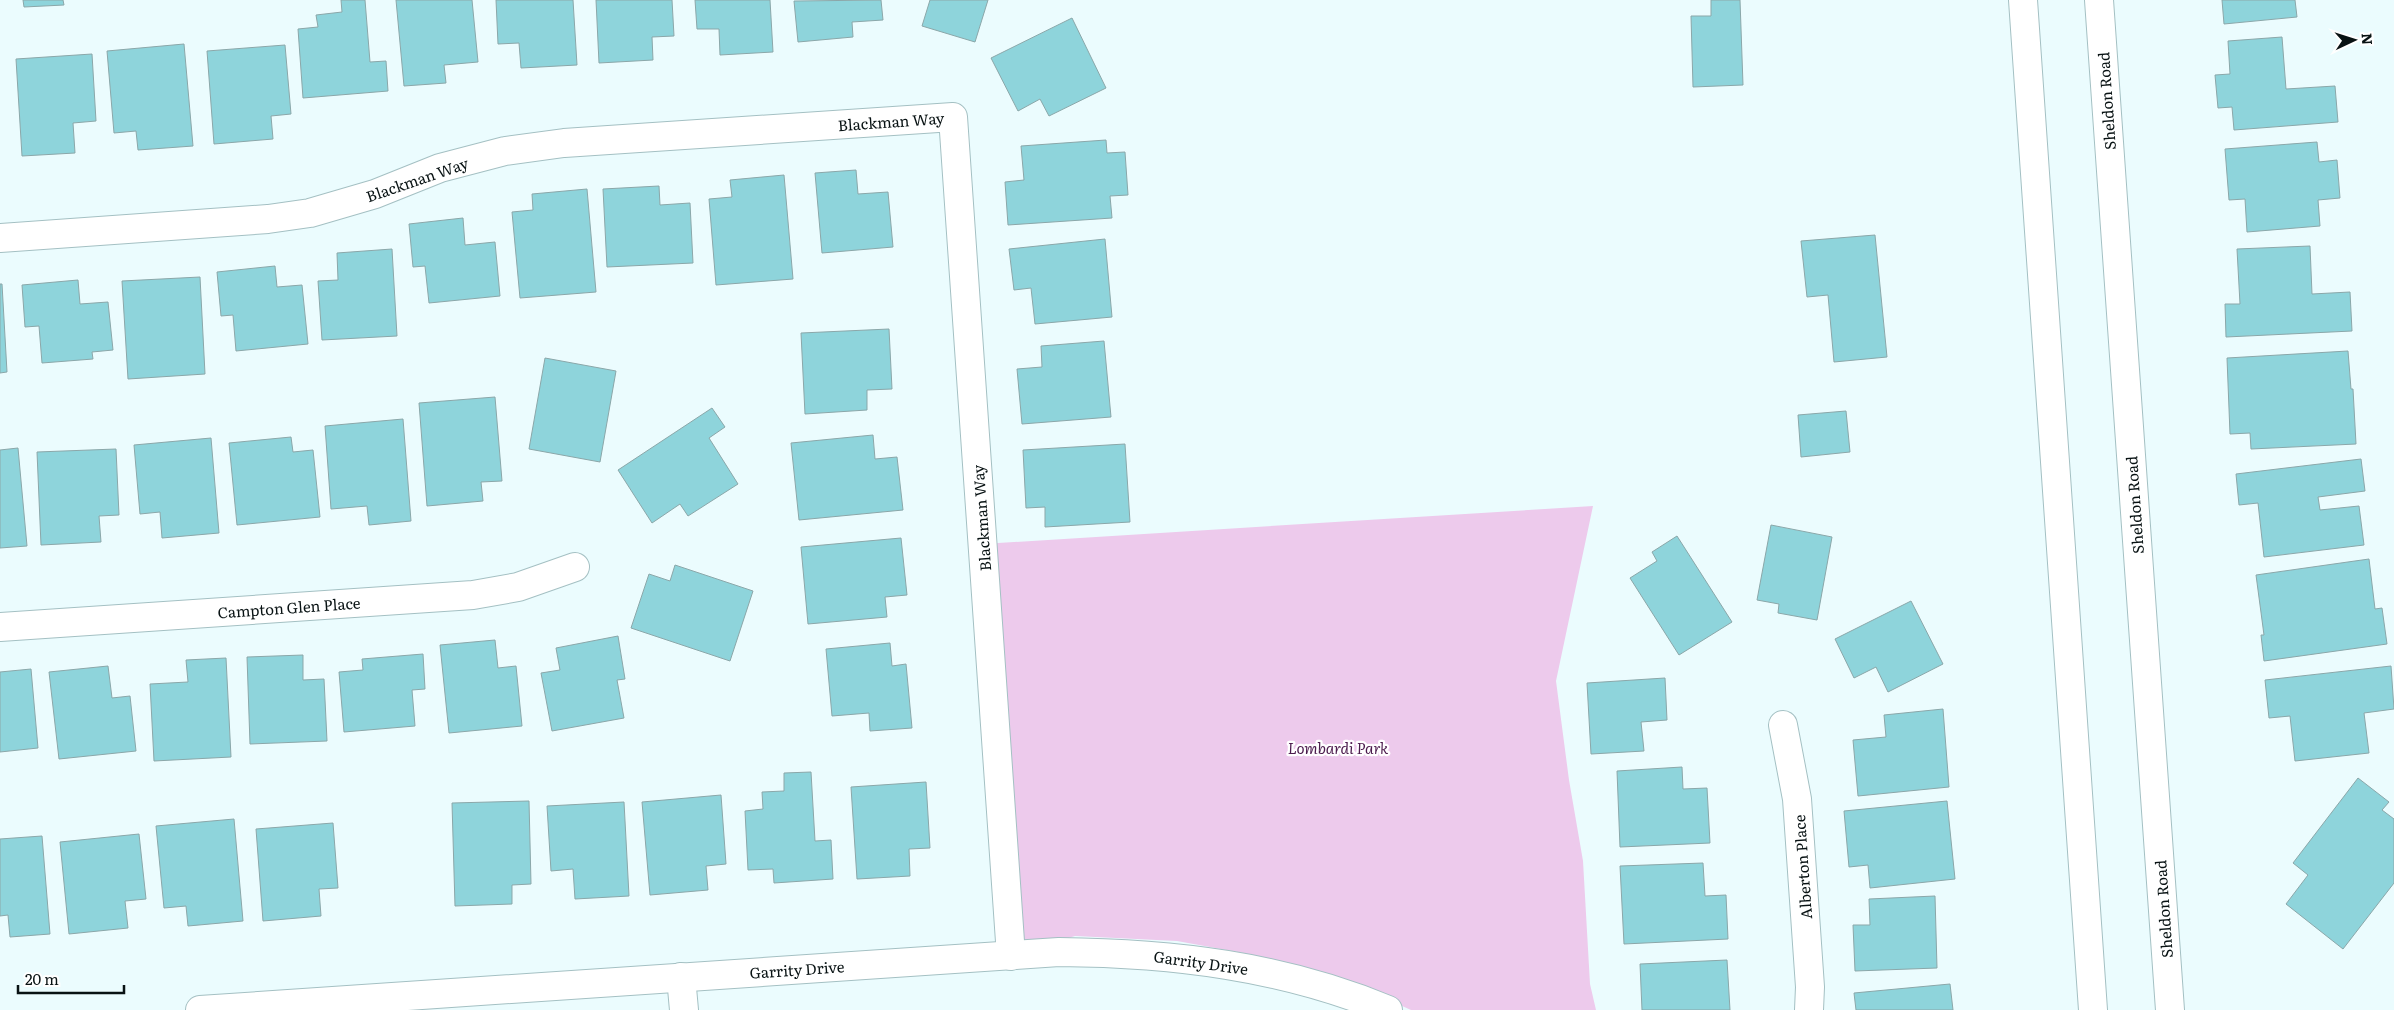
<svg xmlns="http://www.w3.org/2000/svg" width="2394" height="1010" font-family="Literata,serif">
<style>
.green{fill:#edcaec}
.building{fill:#8ed4db;stroke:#8ba7a9}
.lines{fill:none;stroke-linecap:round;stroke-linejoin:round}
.minor-casing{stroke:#a4c0c3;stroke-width:30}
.major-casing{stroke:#a4c0c3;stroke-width:30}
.minor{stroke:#fff;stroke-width:28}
.major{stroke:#fff;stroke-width:28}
.labels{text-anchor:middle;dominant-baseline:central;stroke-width:4.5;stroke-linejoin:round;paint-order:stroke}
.street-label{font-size:15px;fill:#081213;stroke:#fff}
.park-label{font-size:15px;font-style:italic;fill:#4b1b4d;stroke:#fff}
</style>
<rect width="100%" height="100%" fill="#ebfcfe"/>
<!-- green -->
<polygon class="green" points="1593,506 1556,681 1569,780 1583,861 1590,984 1596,1010 1411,1010 1347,981 1243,953 1177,941 1075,936 1011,956 982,544"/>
<!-- building -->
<g class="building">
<polygon points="23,0 63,0 64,5 24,7"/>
<polygon points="341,0 365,0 370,62 386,61 388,91 303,98 298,29 318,27 316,15 342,12"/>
<polygon points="396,0 472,0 478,62 444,65 446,83 404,86"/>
<polygon points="496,0 573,0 577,65 521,68 519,43 498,44"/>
<polygon points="596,0 672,0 674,36 652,37 653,60 599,63"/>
<polygon points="695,0 770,0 773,52 720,55 719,29 697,29"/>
<polygon points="881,0 883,20 852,22 853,37 798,42 794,1"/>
<polygon points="930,0 988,0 975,42 922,26"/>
<polygon points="1711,0 1740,0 1743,85 1693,87 1691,16 1711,16"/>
<polygon points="2222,0 2295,0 2297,17 2224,24"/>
<polygon points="1072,18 1106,88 1049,116 1040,99 1018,111 991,58"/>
<polygon points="2282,37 2286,89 2335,86 2338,122 2234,130 2232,107 2218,108 2215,75 2230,74 2228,41"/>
<polygon points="184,44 193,146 138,150 136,131 114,133 107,51"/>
<polygon points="285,45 291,114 271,116 273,139 214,144 207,51"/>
<polygon points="92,54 96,121 73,123 75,153 22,156 16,59"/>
<polygon points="1106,140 1107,153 1125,152 1128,195 1110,196 1112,218 1008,225 1005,182 1024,180 1021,146"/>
<polygon points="2317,142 2319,162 2337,160 2340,198 2318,200 2320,226 2247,232 2245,199 2229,200 2225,149"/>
<polygon points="856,170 858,194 888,192 893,247 822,253 815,173"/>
<polygon points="784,175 793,279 716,285 709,199 732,197 730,180"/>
<polygon points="659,186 660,205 690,203 693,263 607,267 603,189"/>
<polygon points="587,189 596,292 520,298 512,212 533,210 532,194"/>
<polygon points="463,218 465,245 495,242 500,296 429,303 425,266 413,267 409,224"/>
<polygon points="1875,235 1887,357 1834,362 1828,295 1807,297 1801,241"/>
<polygon points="1105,239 1112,317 1035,324 1031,288 1014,290 1009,249"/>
<polygon points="2310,246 2312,294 2350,292 2352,331 2226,337 2225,304 2240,304 2237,249"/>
<polygon points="392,249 397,336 322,340 318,281 338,280 337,253"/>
<polygon points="275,266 277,287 302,285 308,344 236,351 233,315 221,316 217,272"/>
<polygon points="200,277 205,374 128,379 122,281"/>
<polygon points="78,280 80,304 108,302 113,350 92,352 93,359 42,363 39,326 25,327 22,285"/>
<polygon points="0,284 2,284 7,372 0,373"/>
<polygon points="889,329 892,389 867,390 867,410 805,414 801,333"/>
<polygon points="1104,341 1111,417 1022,424 1017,369 1042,367 1041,346"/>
<polygon points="2348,351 2351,389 2353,389 2356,444 2251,449 2250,433 2230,434 2227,358"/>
<polygon points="545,358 616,371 600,462 529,449"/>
<polygon points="495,397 502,481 481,482 483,501 427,506 419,403"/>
<polygon points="712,408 725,427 709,438 738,484 688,516 680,504 652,523 618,470"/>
<polygon points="1846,411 1850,452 1801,457 1798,415"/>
<polygon points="403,419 411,521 369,525 367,506 331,509 325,426"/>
<polygon points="873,435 875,459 897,457 903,510 799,520 791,443"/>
<polygon points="291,437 293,452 313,450 320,517 237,525 229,443"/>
<polygon points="211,438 219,533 162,538 160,512 140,514 134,445"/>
<polygon points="1125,444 1130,522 1045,527 1045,507 1026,508 1023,450"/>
<polygon points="18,448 27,546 0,548 0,450"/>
<polygon points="116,449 119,515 99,516 101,542 41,545 37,452"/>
<polygon points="2361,459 2365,491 2318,497 2320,510 2359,506 2364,545 2264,557 2258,503 2239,505 2236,474"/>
<polygon points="1771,525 1832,537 1817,620 1778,613 1779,604 1757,600"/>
<polygon points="1677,536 1732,622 1679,655 1630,578 1657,561 1652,552"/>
<polygon points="901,538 907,595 885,597 887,617 808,624 801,547"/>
<polygon points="2369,559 2375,609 2382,608 2387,644 2264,661 2261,635 2264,635 2256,575"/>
<polygon points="675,565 753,591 730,661 631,628 649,574 670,581"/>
<polygon points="1911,601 1943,664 1888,692 1876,667 1854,678 1835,639"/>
<polygon points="618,636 625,679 617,680 624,718 552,731 541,673 560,670 556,648"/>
<polygon points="495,640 498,668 516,666 522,726 449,733 440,645"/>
<polygon points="890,643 892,666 906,664 912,728 870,731 869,713 832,716 826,649"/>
<polygon points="423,654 425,689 412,690 415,726 344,732 339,672 363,670 362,659"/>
<polygon points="303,655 303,680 324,679 327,741 250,744 247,657"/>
<polygon points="226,658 231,757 154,761 150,684 188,682 186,660"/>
<polygon points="108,666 112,698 130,696 136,751 59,759 49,672"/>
<polygon points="2391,666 2394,709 2364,713 2369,753 2295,761 2290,716 2269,718 2265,680"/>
<polygon points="31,669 38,748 0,752 0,672"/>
<polygon points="1665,678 1667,720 1641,722 1644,751 1591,754 1587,683"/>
<polygon points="1943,709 1949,787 1858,796 1853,740 1886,737 1884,715"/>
<polygon points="1682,767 1683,789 1707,788 1710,843 1620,847 1617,771"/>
<polygon points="811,772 815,841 831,840 833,879 774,883 773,869 748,870 745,811 763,809 762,792 784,791 784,773"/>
<polygon points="2358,778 2389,802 2382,810 2394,819 2394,883 2343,949 2286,904 2308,875 2293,863"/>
<polygon points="926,782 930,848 909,849 910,876 857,879 851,787"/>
<polygon points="721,795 726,864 706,866 708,890 650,895 642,802"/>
<polygon points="529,801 531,884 512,885 512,904 455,906 452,803"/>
<polygon points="1947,801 1955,879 1870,888 1868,865 1849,867 1844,811"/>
<polygon points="624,802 629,896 575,899 573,869 551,871 547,806"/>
<polygon points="234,819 243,921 188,926 186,906 164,908 156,826"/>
<polygon points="333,823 338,888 319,889 321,916 263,921 256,829"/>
<polygon points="139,834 146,899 125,901 128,928 69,934 60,842"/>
<polygon points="42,836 50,934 10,937 8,915 0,916 0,839"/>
<polygon points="1703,863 1705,896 1726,895 1728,939 1624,944 1620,866"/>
<polygon points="1935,896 1937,968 1855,971 1853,925 1870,925 1869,899"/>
<polygon points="1727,960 1730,1010 1642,1010 1640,964"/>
<polygon points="1950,984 1953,1010 1856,1010 1854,993"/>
</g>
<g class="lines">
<defs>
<g id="minor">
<polyline points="0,238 268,219 310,213 375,194 440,168 505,151 564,143 953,117 1011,956"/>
<polyline points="0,627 473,595 518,587 575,567"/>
<polyline points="1783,725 1797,799 1810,987 1809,1010"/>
<polyline points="681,977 684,1010"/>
<path d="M200 1010 1059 952C1172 953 1283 966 1388 1010"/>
</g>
<g id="major">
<polyline points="2023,0 2093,1010"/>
<polyline points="2099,0 2170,1010"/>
</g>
</defs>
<!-- minor casing -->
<use href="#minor" class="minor-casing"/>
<!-- major casing -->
<use href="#major" class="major-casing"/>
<!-- minor -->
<use href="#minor" class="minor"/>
<!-- major -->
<use href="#major" class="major"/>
</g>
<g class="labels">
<!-- street labels -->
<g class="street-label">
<text transform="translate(2106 101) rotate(-94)">Sheldon Road</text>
<text transform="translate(891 121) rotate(-4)">Blackman Way</text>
<text transform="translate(417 179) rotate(-19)">Blackman Way</text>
<text transform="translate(2134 505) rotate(-94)">Sheldon Road</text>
<text transform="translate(981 518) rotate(-94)">Blackman Way</text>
<text transform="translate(289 607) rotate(-4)">Campton Glen Place</text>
<text transform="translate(1802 867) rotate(-94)">Alberton Place</text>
<text transform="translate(2163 909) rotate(-94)">Sheldon Road</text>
<text transform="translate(1201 962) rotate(8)">Garrity Drive</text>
<text transform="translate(797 969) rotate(-4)">Garrity Drive</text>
</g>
<!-- park labels -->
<g class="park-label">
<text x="1338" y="747">Lombardi Park</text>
</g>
</g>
<!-- north arrow -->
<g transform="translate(2354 40) rotate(86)" stroke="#ffffff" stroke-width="4" paint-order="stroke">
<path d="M0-4L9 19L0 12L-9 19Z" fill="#081213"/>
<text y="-8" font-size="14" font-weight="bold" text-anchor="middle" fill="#081213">N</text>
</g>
<!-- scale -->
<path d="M18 985v8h106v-8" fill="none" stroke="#081213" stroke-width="2.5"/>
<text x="25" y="985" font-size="15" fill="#081213" stroke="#ffffff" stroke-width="4" paint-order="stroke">20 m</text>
</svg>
